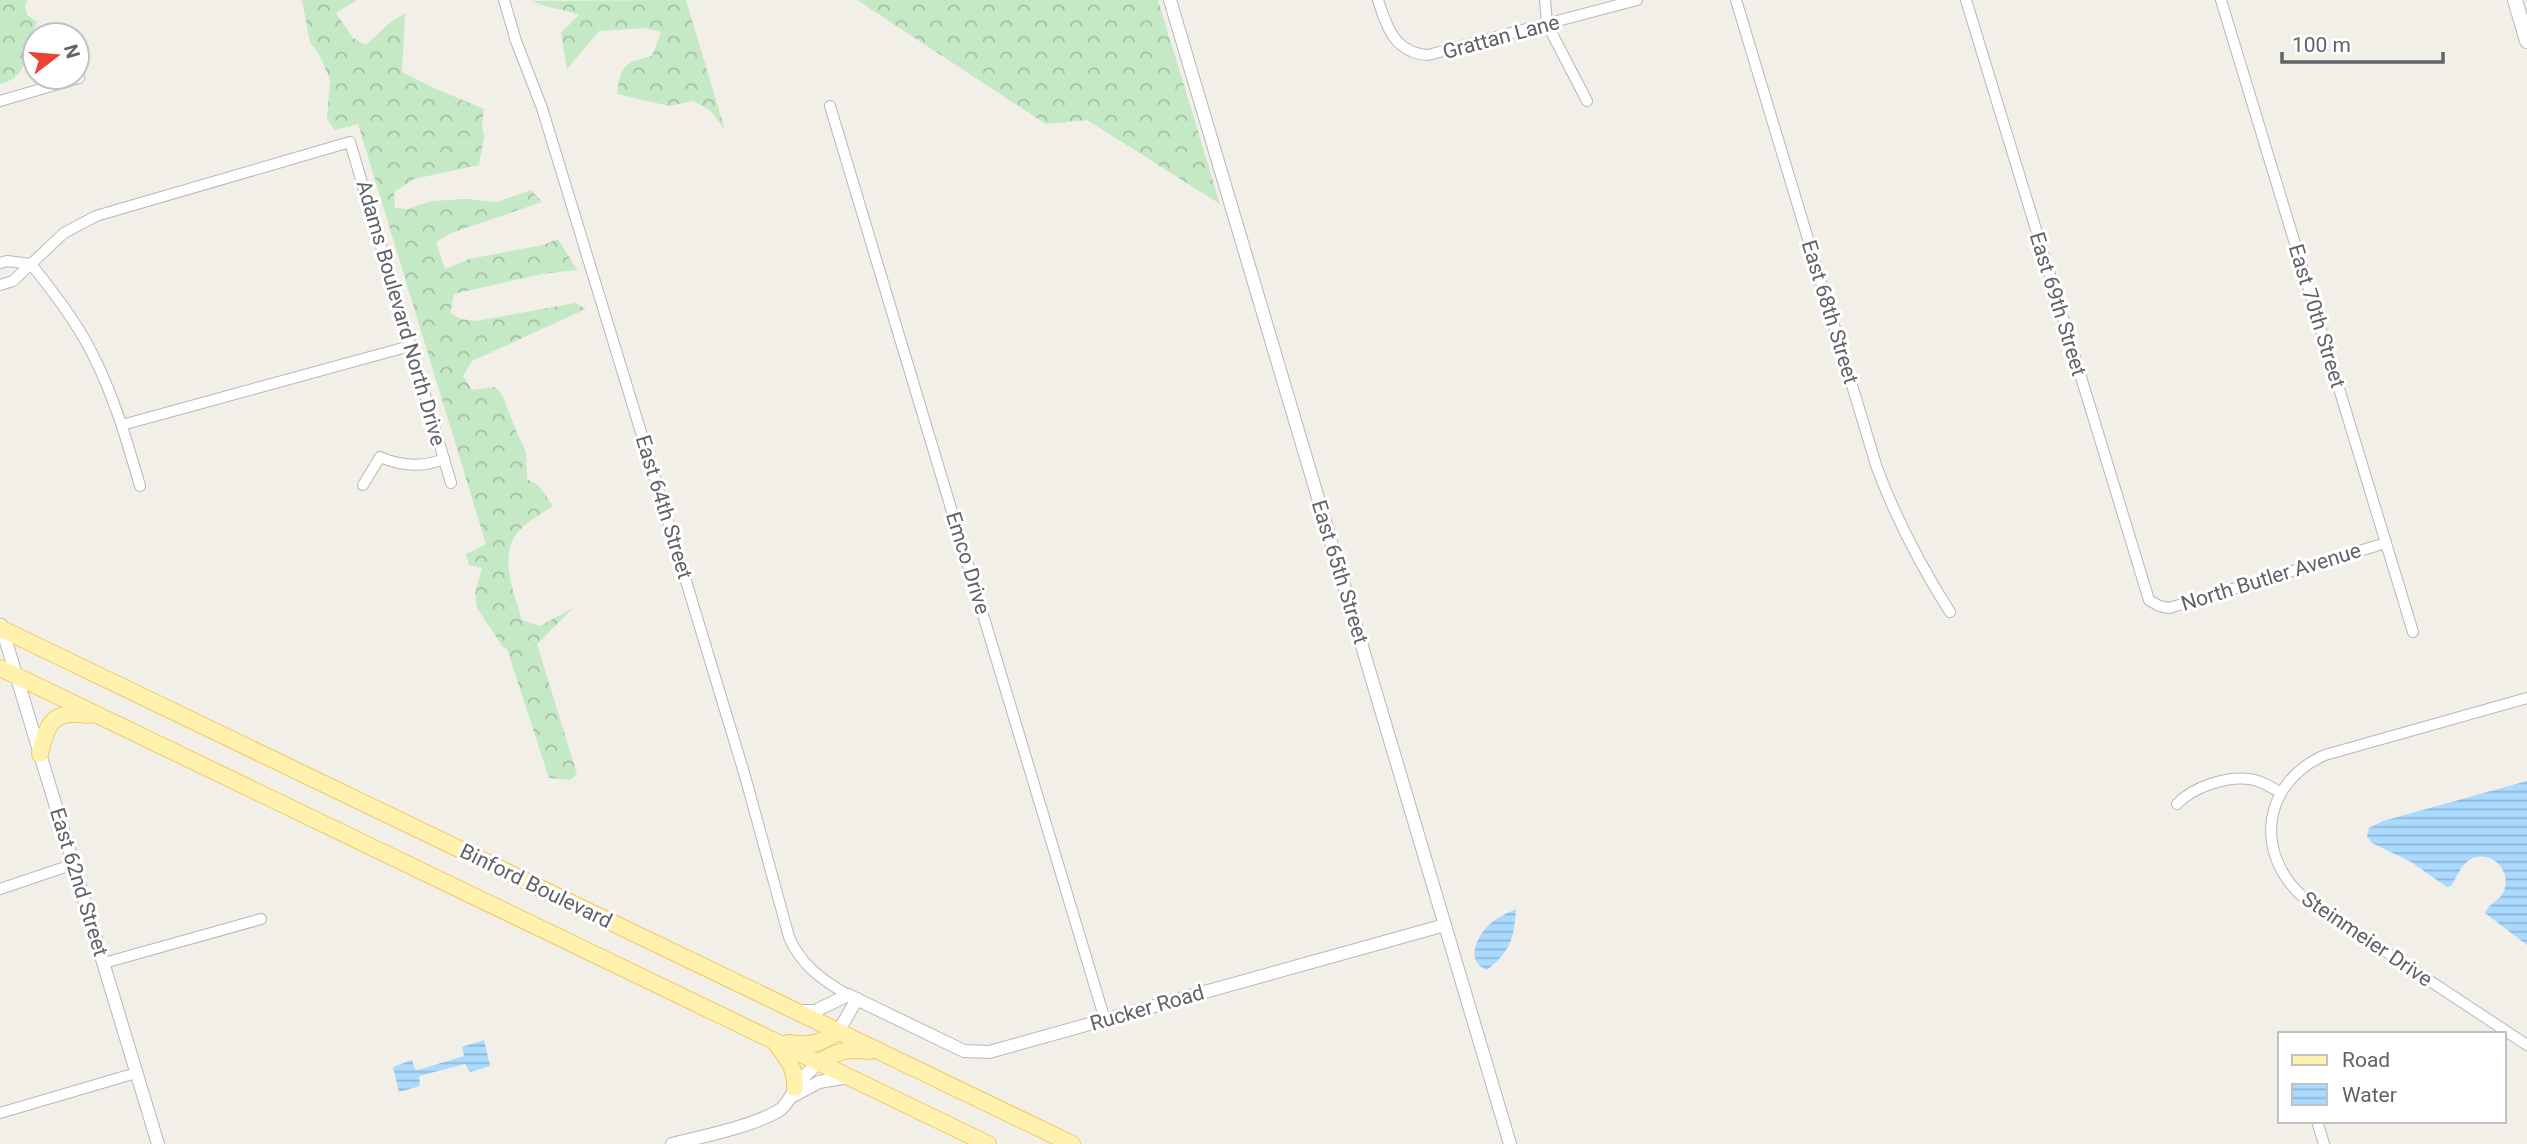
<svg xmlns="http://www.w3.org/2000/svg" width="2527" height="1144" font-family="Roboto,sans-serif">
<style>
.forest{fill:url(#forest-crowns)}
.water{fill:url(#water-rules)}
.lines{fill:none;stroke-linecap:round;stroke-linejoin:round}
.minor-casing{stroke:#b5b8bc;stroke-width:12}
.tertiary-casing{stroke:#b5b8bc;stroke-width:14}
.secondary-casing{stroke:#b6babf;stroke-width:16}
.primary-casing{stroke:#f2c960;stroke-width:18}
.minor{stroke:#fff;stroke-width:10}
.tertiary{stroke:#fff;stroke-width:12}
.secondary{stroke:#fff;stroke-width:14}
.primary{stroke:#fff2af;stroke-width:16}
.labels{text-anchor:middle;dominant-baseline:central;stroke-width:6;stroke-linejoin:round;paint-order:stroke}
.street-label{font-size:21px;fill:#5f6368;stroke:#fff}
</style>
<defs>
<pattern id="forest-crowns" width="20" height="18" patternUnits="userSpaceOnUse" patternTransform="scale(1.75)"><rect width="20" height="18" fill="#c5e8c5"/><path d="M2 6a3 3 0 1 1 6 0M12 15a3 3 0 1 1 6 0" fill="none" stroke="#a3c0a4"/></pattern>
<pattern id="water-rules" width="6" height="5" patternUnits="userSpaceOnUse" patternTransform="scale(1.75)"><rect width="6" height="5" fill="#aadaff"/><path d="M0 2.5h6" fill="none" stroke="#8eb4d2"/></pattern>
</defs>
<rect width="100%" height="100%" fill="#f1efe8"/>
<!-- forest -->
<g class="forest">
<path d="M0 0H28L25 5 27 15 37 22C34 29 30 37 28 44 23 65 25 77 0 84Z"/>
<path d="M302 0H357L336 13 353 38 366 45 387 25 405 13 402 72 434 88 484 109 482 126 484 137 479 165 414 179 394 192 395 208 407 209 432 201 465 199 497 202 531 190 542 202 451 233 436 242 445 269 469 259 543 245 558 239 577 270 542 274 454 294 450 313 461 319 476 321 575 303 586 309 472 361 463 376 472 390 495 387 502 394 514 426 526 452 527 479 538 485 553 506C544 512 533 518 525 525 495 548 513 590 522 620L540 626 573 608 537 644 577 774 570 780 549 778 507 649 503 647 477 608 475 593 482 568 469 565 466 554 486 544 358 124 335 130 327 119 330 79 320 56 310 42Z"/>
<path d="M686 0 725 130 710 110 693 101 669 106 617 94C621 64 624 63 652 56L661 32 645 28 599 31 567 69 561 33 579 15C563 9 547 8 532 1Z"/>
<polygon points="857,0 1158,0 1220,204 1087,120 1046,124"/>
</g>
<!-- water -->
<g class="water">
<path d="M2527 781V945L2485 913C2489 902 2503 900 2505 888 2510 868 2490 850 2471 859 2461 864 2457 877 2451 886L2447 887 2411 862 2372 843 2367 836 2369 828 2383 821Z"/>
<path d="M1516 909C1514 938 1511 951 1487 970 1464 961 1477 935 1491 923 1498 917 1508 913 1516 909Z"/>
<polygon points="484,1040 490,1066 470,1072 465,1064 419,1076 420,1086 399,1092 393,1067 412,1060 415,1069 418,1070 464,1056 462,1047"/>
</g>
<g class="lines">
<defs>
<g id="minor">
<path d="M504 0 516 41 542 108 633 406 745 776 789 937C801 965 822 980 848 995"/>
<path d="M1378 0C1387 28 1395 53 1428 55L1637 0"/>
<polyline points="1545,0 1547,24 1587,101"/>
<path d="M1736 0 1877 468C1897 521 1920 565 1950 612"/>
<polyline points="1966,0 2149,600 2159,606 2169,608 2386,543"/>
<polyline points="2221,0 2413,632"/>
<polyline points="0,101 79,78"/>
<polyline points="830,106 1105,1020"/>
<polyline points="0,263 7,261 31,264 13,281 0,285"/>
<polyline points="122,425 410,346"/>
<path d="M363 485 380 457C401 466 422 468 444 459"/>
<path d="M140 486C127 441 114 396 92 353 76 321 53 292 31 264L64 233 96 216 350 142 451 483"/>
<path d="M2527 698 2325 755C2263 782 2253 852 2303 897L2527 1045"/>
<path d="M2177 804C2193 787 2226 776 2250 779 2262 781 2271 787 2281 793"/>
<polyline points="0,889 74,864"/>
<polyline points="104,963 261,919"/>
<polyline points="0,1113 136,1073"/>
<polyline points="2317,1121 2324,1144"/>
</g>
<g id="tertiary">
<polyline points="1170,0 1510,1144"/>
<polyline points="1,625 158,1144"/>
<polyline points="797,1011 815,1011 848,995 964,1051 989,1052 1445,925"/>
<polyline points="838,1032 857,999"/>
<polyline points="793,1096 819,1082 848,1077"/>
<path d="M672 1144C701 1137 758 1125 781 1109 789 1102 791 1095 796 1087 801 1078 811 1070 818 1063"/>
</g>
<polyline id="secondary" points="2515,0 2527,41"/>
<g id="primary">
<polyline points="0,628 1072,1144"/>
<polyline points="0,668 988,1144"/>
<path d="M40 754C47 722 54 709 89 715"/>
<path d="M788 1043C811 1046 819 1044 838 1032"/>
<path d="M777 1045C788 1059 796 1069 795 1088"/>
<path d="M818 1063C838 1051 847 1048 870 1051"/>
</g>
</defs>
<!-- minor casing -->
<use href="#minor" class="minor-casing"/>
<!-- tertiary casing -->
<use href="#tertiary" class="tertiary-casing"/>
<!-- secondary casing -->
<use href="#secondary" class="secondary-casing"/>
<!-- primary casing -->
<use href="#primary" class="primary-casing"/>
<!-- minor -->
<use href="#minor" class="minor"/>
<!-- tertiary -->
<use href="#tertiary" class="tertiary"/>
<!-- secondary -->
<use href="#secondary" class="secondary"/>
<!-- primary -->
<use href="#primary" class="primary"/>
</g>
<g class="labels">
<!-- street labels -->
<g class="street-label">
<text transform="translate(1501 37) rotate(-15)">Grattan Lane</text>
<text transform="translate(2058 304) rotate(73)">East 69th Street</text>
<text transform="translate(1830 312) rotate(73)">East 68th Street</text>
<text transform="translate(401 313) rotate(74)">Adams Boulevard North Drive</text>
<text transform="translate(2317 316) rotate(73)">East 70th Street</text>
<text transform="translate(664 507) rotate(73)">East 64th Street</text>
<text transform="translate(968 563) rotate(73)">Emco Drive</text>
<text transform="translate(1340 572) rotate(73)">East 65th Street</text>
<text transform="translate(2271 577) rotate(-17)">North Butler Avenue</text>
<text transform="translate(79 882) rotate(73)">East 62nd Street</text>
<text transform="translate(536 886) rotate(26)">Binford Boulevard</text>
<text transform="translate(2367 939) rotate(34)">Steinmeier Drive</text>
<text transform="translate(1147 1008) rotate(-16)">Rucker Road</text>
</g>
</g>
<!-- legend -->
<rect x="2278" y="1032" width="228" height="91" fill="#ffffff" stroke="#bfc1c3" stroke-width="2"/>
<rect x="2292" y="1055" width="35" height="10" fill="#fff2af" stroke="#bfc1c3" stroke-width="2"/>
<text x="2342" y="1067" font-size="21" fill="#5f6368">Road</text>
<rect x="2292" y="1084" width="35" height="21" fill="url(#water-rules)" stroke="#bfc1c3" stroke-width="2"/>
<text x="2342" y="1102" font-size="21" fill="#5f6368">Water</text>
<!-- north arrow -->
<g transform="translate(56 56) rotate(74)"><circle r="33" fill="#ffffff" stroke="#bfc1c3" stroke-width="2"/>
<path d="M0-5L12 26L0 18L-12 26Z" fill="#ea4335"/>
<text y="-10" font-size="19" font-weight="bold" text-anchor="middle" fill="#5f6368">N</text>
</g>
<!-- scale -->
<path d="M2282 52v10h161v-10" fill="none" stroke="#5f6368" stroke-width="3.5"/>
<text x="2292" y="52" font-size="21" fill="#5f6368" stroke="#ffffff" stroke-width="5" paint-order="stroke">100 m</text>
</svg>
